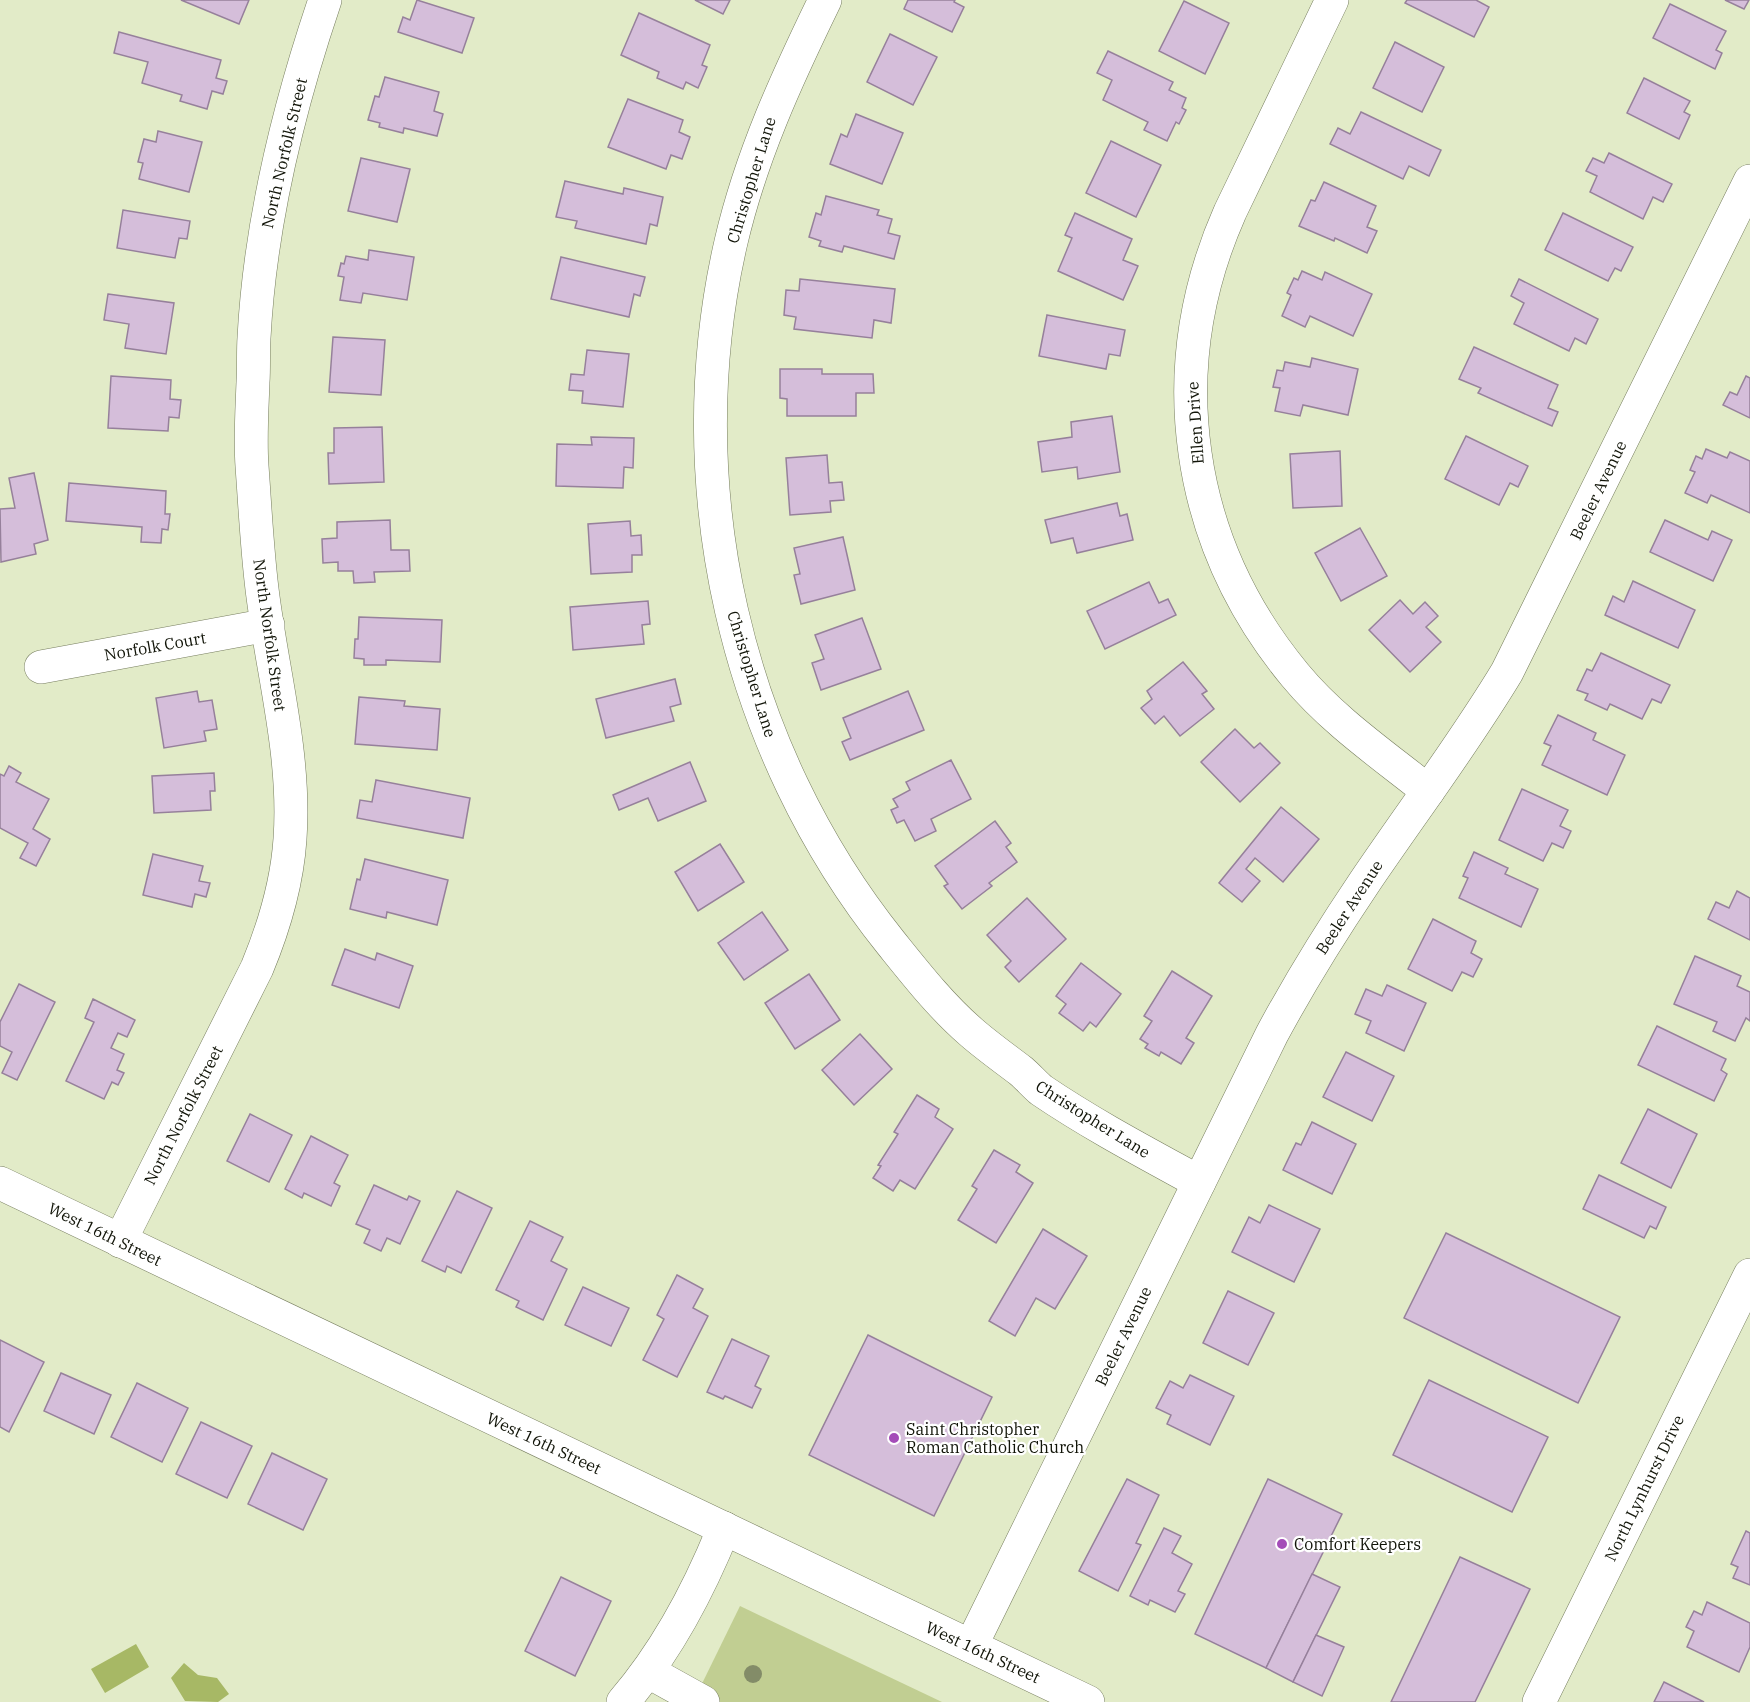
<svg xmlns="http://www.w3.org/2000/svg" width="1750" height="1702" font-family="'IBM Plex Serif',serif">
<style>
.green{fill:#c1ce92}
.water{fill:#a7b865}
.building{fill:#d5beda;stroke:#96809b;stroke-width:1.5}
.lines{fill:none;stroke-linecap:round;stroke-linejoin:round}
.minor-casing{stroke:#767d5e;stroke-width:34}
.major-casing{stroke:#767d5e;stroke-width:34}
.minor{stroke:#fff;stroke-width:33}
.major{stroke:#fff;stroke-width:33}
.tree{fill:#838c68}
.poi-dot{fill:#a44cb8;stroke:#fff;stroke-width:2}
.labels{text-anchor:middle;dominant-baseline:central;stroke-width:4.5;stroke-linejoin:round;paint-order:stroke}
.street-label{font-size:16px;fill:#111408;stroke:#fff}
.poi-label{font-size:16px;fill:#111408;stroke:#fff;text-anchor:start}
</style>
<rect width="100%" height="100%" fill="#e2ebc8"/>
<!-- green -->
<polygon class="green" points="740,1606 942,1702 693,1702"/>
<!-- water -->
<g class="water">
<polygon points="136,1644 149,1667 105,1693 91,1669"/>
<polygon points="184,1663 198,1675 217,1678 229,1694 218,1702 185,1701 171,1678"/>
</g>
<!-- building -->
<g class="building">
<polygon points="181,0 249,0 239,24"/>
<polygon points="417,0 474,18 462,53 398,32 403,17 410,20"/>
<polygon points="695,0 730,0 723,14"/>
<polygon points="908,0 955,0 954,2 964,7 952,32 904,9"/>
<polygon points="1407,0 1476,0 1489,7 1474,37 1405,3"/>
<polygon points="1725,0 1749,0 1744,9"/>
<polygon points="1184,1 1229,23 1205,74 1159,51"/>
<polygon points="1670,4 1726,31 1716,50 1722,53 1715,69 1653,38"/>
<polygon points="639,13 710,45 702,65 707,67 698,88 686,82 683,89 657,78 659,72 621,55"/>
<polygon points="119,32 221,60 216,78 227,81 223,94 212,91 207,109 180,101 182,95 142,83 148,62 114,53"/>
<polygon points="890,34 937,57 913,105 867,82"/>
<polygon points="1395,42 1444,67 1422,112 1373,88"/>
<polygon points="1108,51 1173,82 1169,90 1186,98 1182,108 1186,110 1179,124 1176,122 1167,141 1144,130 1148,122 1103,100 1112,80 1097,73"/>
<polygon points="385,77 439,92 434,111 443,114 437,136 404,128 403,133 379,127 380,123 368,120 375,96 379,97"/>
<polygon points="1644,78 1690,101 1684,112 1690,115 1679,139 1627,113"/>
<polygon points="628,99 683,120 679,132 690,137 682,159 671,155 666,169 608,147"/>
<polygon points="1361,112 1441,150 1429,176 1409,166 1403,179 1330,144 1338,128 1350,134"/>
<polygon points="856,114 903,133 882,184 830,164 841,134 847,137"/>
<polygon points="158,131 202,142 189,192 139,179 143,163 138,162 144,139 156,142"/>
<polygon points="1111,141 1161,165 1136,217 1086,193"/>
<polygon points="1609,153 1672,184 1663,202 1653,197 1643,219 1590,192 1597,176 1586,171 1593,158 1604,163"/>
<polygon points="361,158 410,169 397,222 348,211"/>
<polygon points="565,181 623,194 624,188 663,197 657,226 650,224 646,244 575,228 577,221 556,217"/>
<polygon points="1324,182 1376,206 1367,227 1377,231 1367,253 1335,238 1334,241 1299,226 1311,200 1315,201"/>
<polygon points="826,196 879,210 877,215 892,219 888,233 900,236 894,259 844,246 842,252 819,246 821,241 809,237 816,213 821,215"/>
<polygon points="123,210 190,221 187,239 179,238 175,258 117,248"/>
<polygon points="1075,213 1132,239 1123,260 1138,266 1123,300 1058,271 1072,238 1065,235"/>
<polygon points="1563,213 1633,247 1621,271 1615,268 1608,281 1545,250"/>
<polygon points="369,250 414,257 407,300 363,293 361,303 340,300 344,277 338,276 341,263 344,264 346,256 368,260"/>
<polygon points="561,257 645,277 640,296 634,294 629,317 551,299"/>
<polygon points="1302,271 1322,280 1325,272 1372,294 1353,336 1310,316 1305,327 1282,316 1291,295 1287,293 1294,278 1298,280"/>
<polygon points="800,279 895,289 891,323 874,320 872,338 794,329 796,317 784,315 786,290 799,291"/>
<polygon points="1519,279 1598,319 1586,344 1575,338 1569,351 1514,324 1524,303 1511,296"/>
<polygon points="108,294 174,303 166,354 125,348 129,324 104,320"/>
<polygon points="1047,315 1125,330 1120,356 1109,354 1106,369 1039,356"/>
<polygon points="333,337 385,340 381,395 329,392"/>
<polygon points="1474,347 1558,385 1548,408 1558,412 1552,426 1478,393 1481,388 1459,379"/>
<polygon points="587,350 629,354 623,407 582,403 583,391 569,390 571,374 584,375"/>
<polygon points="1312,358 1358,369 1348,415 1303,405 1300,416 1275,411 1280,388 1273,387 1277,370 1283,371 1285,362 1310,367"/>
<polygon points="780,369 822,369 822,374 873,374 874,393 856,393 856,416 787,416 787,399 780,398"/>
<polygon points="111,376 171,380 170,399 181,400 179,418 169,417 168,431 108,428"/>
<polygon points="1746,376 1750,378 1750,418 1723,405 1730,392 1737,395"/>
<polygon points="1112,416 1120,472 1078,479 1077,467 1042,472 1038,442 1072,437 1071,422"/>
<polygon points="382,427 384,482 329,484 328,453 334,453 334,428"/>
<polygon points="1466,436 1528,466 1518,487 1510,483 1499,505 1445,479"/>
<polygon points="591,437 634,438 633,468 624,467 623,488 556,486 557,444 592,445"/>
<polygon points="1706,449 1727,458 1730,452 1750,461 1750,513 1711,495 1707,503 1685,493 1695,472 1690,470 1696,456 1702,459"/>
<polygon points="1340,451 1342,506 1293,508 1290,454"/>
<polygon points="827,455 829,483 842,482 844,500 830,501 831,512 790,515 786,458"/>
<polygon points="34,473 48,540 34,544 36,554 1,562 0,509 15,508 9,478"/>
<polygon points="69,483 166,491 165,514 170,514 168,530 162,529 161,543 141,542 142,527 66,521"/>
<polygon points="1117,503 1120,516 1127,514 1133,540 1077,553 1073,538 1051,543 1045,520"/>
<polygon points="390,520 391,550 409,550 410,571 374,572 375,582 354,583 353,571 338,571 338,562 323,563 322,539 337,538 337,522"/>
<polygon points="1665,520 1708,540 1712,531 1732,540 1713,581 1650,552"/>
<polygon points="630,521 631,536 641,535 642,555 632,555 632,572 591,574 588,524"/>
<polygon points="1360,528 1387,576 1341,601 1315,553"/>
<polygon points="843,537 855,590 801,604 794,575 800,574 794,548"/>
<polygon points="1633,581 1695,610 1678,648 1605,615 1613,596 1624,602"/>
<polygon points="1149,582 1159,603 1168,599 1176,615 1105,649 1087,611"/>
<polygon points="1400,600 1413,614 1425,602 1438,616 1426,627 1441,642 1410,672 1369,630"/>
<polygon points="648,601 650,624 642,625 644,644 573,650 570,607"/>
<polygon points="359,617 442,620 440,662 386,660 386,665 364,665 364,659 354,658 355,639 358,639"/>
<polygon points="862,618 881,669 821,690 812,663 824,659 815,635"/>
<polygon points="1601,653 1670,685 1661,703 1652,699 1642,719 1610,704 1607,710 1585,700 1588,694 1577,690 1587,669 1592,671"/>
<polygon points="1183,662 1207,691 1202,694 1214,709 1180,736 1164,716 1155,724 1141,708 1152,699 1147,691"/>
<polygon points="675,679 681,704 670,707 674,721 606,738 596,699"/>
<polygon points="197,691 199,702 212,700 217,729 204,731 206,741 164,748 156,698"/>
<polygon points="908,691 924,730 850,760 842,742 851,738 843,718"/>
<polygon points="359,697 405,701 404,706 440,709 437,750 355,744"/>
<polygon points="1558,715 1596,733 1593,740 1625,755 1607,795 1542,765 1551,746 1544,743"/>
<polygon points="1235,729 1254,748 1260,743 1280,763 1240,802 1201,762"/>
<polygon points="951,760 971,799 931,819 936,831 915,841 904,820 897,823 891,810 898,807 893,799 910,790 906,782"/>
<polygon points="690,762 706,801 658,821 648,798 619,810 613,795"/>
<polygon points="9,766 21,773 16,782 49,799 33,829 50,839 36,866 20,858 28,843 0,828 0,774 4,776"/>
<polygon points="214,773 215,791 210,791 211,810 154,813 152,776"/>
<polygon points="376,780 470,798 463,838 357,818 360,800 372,802"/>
<polygon points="1522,789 1568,810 1560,826 1571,831 1563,848 1552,843 1543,861 1499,840"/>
<polygon points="1281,807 1319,839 1283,882 1255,858 1246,869 1260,881 1242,902 1219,883"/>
<polygon points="995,821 1011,843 1006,847 1017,862 989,883 992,886 962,909 944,886 948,884 935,866"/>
<polygon points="720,844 744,882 698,911 675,872"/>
<polygon points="1474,852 1508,868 1505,874 1538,889 1521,927 1459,898 1468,878 1463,876"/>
<polygon points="153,854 203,866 199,881 210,883 206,897 195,894 192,907 143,895"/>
<polygon points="365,859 448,880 437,925 387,912 386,918 350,909 357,879 360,880"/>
<polygon points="1737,891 1750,898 1750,940 1708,919 1716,902 1729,908"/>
<polygon points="1027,898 1066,939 1019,982 1005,967 1011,961 987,935"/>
<polygon points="762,912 788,950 744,980 718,943"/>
<polygon points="1433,919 1476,941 1471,953 1482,959 1473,977 1462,972 1452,991 1408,969"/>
<polygon points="345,949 375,960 377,953 413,966 399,1008 332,985"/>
<polygon points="1695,956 1741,976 1737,986 1750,992 1750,1021 1746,1018 1735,1041 1713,1031 1717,1022 1674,1004"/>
<polygon points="1081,963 1121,994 1096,1027 1090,1022 1083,1031 1059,1013 1066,1004 1056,996"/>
<polygon points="1172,971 1212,996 1186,1038 1194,1043 1181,1064 1161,1052 1159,1056 1145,1048 1148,1044 1140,1039 1152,1021 1144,1016"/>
<polygon points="809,974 840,1020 795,1049 765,1003"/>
<polygon points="19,984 55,1002 17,1080 2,1073 12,1052 0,1046 0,1022"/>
<polygon points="1387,985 1426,1003 1404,1051 1366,1033 1371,1021 1355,1014 1366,989 1382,996"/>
<polygon points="93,999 135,1020 127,1037 118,1033 111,1048 124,1054 117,1070 124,1073 118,1085 112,1082 104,1099 66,1081 94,1022 85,1018"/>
<polygon points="1657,1026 1726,1059 1721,1070 1727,1074 1714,1101 1638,1065"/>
<polygon points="860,1034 892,1069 854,1105 822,1070"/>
<polygon points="1346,1052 1394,1076 1372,1121 1323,1097"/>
<polygon points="917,1095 939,1109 935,1117 953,1129 915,1189 900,1180 893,1191 873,1178 881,1166 878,1165 898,1134 894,1132"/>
<polygon points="1648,1109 1697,1134 1671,1188 1621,1163"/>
<polygon points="250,1114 292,1135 269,1182 227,1161"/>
<polygon points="1312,1122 1356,1144 1332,1194 1283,1170 1296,1143 1301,1145"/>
<polygon points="311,1136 348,1155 334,1183 340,1186 331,1206 304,1193 302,1198 285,1189"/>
<polygon points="994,1150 1020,1165 1016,1172 1033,1183 996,1243 958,1220 977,1189 972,1186"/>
<polygon points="1599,1175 1666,1207 1656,1229 1650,1226 1644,1238 1583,1209"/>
<polygon points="374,1185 407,1200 409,1196 420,1201 400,1244 387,1238 381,1251 364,1243 370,1230 356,1224"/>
<polygon points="457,1191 492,1208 461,1273 447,1266 445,1272 422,1261"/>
<polygon points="1269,1205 1320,1229 1294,1282 1232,1252 1249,1217 1260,1223"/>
<polygon points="530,1221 563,1237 551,1261 567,1269 543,1320 516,1307 519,1301 496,1290"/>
<polygon points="1043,1229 1087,1256 1055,1309 1036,1298 1015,1336 989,1321"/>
<polygon points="1446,1233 1620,1317 1578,1403 1404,1318"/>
<polygon points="677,1275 703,1289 693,1308 708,1316 677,1377 643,1360 664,1319 657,1315"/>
<polygon points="583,1287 629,1308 611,1346 565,1325"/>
<polygon points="1228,1291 1274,1313 1248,1365 1203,1343"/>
<polygon points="868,1335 992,1397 934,1516 809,1455"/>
<polygon points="732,1339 769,1356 755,1386 761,1389 752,1408 725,1396 723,1399 707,1392"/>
<polygon points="0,1340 44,1362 9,1432 0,1427"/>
<polygon points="61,1373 111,1395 94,1434 44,1411"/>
<polygon points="1190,1375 1234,1396 1210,1445 1167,1424 1171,1415 1156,1408 1170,1381 1183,1388"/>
<polygon points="1429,1380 1548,1437 1512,1512 1393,1455"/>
<polygon points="137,1383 188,1408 162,1462 111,1437"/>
<polygon points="201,1422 252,1446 227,1498 176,1474"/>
<polygon points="272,1453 327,1479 303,1530 248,1504"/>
<polygon points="1127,1479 1159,1495 1136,1543 1141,1545 1118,1591 1079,1571"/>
<polygon points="1268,1479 1342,1514 1266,1668 1195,1634"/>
<polygon points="1164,1528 1181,1536 1172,1553 1192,1564 1178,1591 1185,1594 1175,1612 1150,1600 1148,1605 1130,1596"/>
<polygon points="1746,1531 1750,1533 1750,1585 1733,1578 1738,1567 1731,1564"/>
<polygon points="1460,1557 1530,1589 1475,1702 1391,1702"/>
<polygon points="1312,1574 1340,1587 1293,1682 1266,1668"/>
<polygon points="561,1577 611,1601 575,1676 525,1651"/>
<polygon points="1707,1602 1750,1623 1750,1647 1739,1672 1687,1647 1694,1631 1686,1627 1694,1611 1702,1615"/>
<polygon points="1316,1635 1344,1647 1322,1696 1293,1682"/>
<polygon points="1664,1682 1704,1702 1654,1702"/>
</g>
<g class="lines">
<defs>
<g id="minor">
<path d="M825 0C787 78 751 156 731 242 675 484 735 749 891 943 916 974 941 1006 971 1032 987 1046 1004 1058 1021 1071 1028 1077 1034 1084 1041 1090 1091 1124 1146 1153 1199 1182"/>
<path d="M1332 0 1230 212C1160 370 1185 542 1295 675 1332 720 1383 755 1428 791"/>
<polyline points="41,667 268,625"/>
<polyline points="0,1183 1088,1702"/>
<path d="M120 1241 257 968C274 927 287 884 290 839 296 755 272 672 262 589 257 548 255 507 252 466 250 438 252 410 253 382 254 367 253 352 254 338 260 222 288 109 325 0"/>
<path d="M971 1646 1272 1034C1300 982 1331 932 1364 883 1412 812 1463 745 1507 672L1750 181"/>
<polyline points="649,1672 703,1702"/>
<path d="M623 1702C667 1651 699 1590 724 1528"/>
</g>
<polyline id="major" points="1539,1702 1750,1275"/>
</defs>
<!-- minor casing -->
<use href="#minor" class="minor-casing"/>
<!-- major casing -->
<use href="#major" class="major-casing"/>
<!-- minor -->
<use href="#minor" class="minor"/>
<!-- major -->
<use href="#major" class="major"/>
</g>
<!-- trees -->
<circle class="tree" cx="753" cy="1674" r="9"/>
<!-- markers -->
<g class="poi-dot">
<circle cx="894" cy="1438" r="6"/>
<circle cx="1282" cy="1544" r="6"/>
</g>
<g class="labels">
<!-- street labels -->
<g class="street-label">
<text transform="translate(284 153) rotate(-77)">North Norfolk Street</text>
<text transform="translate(751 180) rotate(-73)">Christopher Lane</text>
<text transform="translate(1195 423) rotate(-94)">Ellen Drive</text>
<text transform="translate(1598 490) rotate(-64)">Beeler Avenue</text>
<text transform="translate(270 635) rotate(82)">North Norfolk Street</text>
<text transform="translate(155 646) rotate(-10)">Norfolk Court</text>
<text transform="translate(752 674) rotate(73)">Christopher Lane</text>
<text transform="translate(1349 907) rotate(-57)">Beeler Avenue</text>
<text transform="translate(183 1115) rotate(-63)">North Norfolk Street</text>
<text transform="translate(1093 1119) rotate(32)">Christopher Lane</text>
<text transform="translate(105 1234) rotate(26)">West 16th Street</text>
<text transform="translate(1123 1336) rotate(-64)">Beeler Avenue</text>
<text transform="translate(544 1443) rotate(25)">West 16th Street</text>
<text transform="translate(1644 1488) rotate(-64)">North Lynhurst Drive</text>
<text transform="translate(983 1652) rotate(25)">West 16th Street</text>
</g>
<!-- poi labels -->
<g class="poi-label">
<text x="906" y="1429">Saint Christopher<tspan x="906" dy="18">Roman Catholic Church</tspan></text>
<text x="1294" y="1544">Comfort Keepers</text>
</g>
</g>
</svg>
